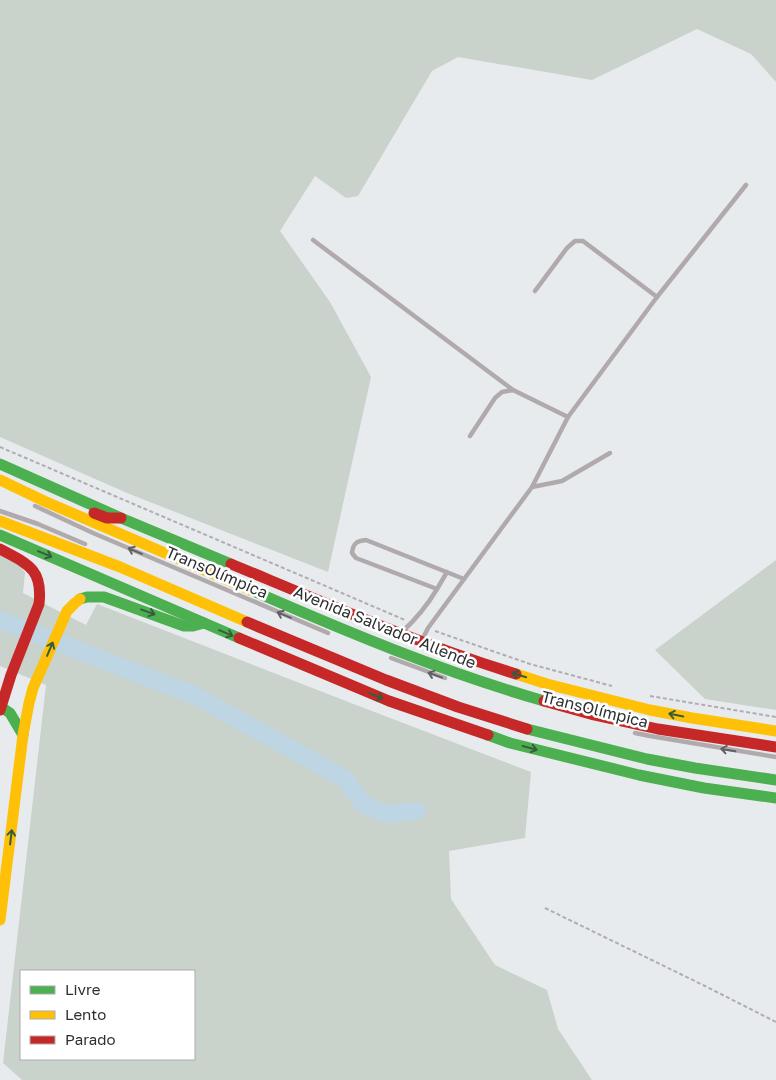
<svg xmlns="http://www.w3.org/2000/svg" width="776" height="1080" font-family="'Golos Text',sans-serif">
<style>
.green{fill:#c9d2cb;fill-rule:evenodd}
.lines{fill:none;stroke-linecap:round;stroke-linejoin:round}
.river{stroke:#bed5e4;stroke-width:18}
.path{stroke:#b1acaf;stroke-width:2;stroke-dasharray:4 2.5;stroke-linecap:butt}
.lane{stroke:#b1aaad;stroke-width:4.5}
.fast{stroke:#4caf50;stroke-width:11}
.slow{stroke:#ffc107;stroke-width:11}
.jam{stroke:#c62828;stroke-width:11}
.oneway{stroke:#616063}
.oneway2{stroke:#375c3c}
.labels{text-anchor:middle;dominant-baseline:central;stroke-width:5;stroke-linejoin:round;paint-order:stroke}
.street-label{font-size:16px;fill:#2c2f31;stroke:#fff}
</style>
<rect width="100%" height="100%" fill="#e8ebee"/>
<!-- green -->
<g class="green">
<polygon points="0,0 776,0 776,82 751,54 697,29 592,80 458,57 432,71 358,196 346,198 315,176 280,231 330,302 371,377 328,572 127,493 0,437"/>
<path d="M0 552 18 561 25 573 23 593 86 625 97 604 338 698 531 772 525 838 449 851 451 899 495 965 547 990 558 1029 592 1080H22L3 1063 46 685 0 666ZM21 971H194V1059H21Z"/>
<polygon points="776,560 776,710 705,699 655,650"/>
</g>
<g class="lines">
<!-- river -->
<polyline class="river" points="0,620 196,696 345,779 363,804 386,814 417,811"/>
<!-- path -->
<g class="path">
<polyline points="0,447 405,620"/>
<polyline points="435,631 530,664 612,686"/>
<polyline points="650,696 776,717"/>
<polyline points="545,908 705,986 776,1022"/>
</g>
<!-- lane -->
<g class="lane">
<polyline points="313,240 513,390"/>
<polyline points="535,291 567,248 575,241 583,241 657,297"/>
<polyline points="470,436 495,398 502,392 513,390 568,417"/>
<polyline points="532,487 562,481 610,453"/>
<polyline points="35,506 93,533 328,633"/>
<polyline points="0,511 38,524 85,544"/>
<path d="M447 572 437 589 356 558 352 553C353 543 357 541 366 540L464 579"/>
<path d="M402 632C416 619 427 606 437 589"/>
<polyline points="423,638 428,628 532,487 568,417 657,297 746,185"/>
<polyline points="391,658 445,678"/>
<polyline points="635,733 650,736 776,757"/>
</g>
<!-- fast -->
<g class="fast">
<polyline points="0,464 121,518 231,564"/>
<polyline points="0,535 239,638"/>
<path d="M251 590C347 632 443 672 544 701"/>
<polyline points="80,599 87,597 104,597 184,626 193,626 204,623"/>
<polyline points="1,707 10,713 23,735"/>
<polyline points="527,729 647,759 695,768 776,780"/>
<polyline points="488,735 510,743 639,775 704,788 776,798"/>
</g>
<!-- slow -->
<g class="slow">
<polyline points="0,480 44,501 251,590"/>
<polyline points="0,521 120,567 247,622"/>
<polyline points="516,674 547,684 650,710 692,718 776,731"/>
<polyline points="0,920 23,735 29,703 33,688 67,611 75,603 80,599"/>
</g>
<!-- jam -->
<g class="jam">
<polyline points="94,513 107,518 121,518"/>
<path d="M0 549C28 564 43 569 39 604L11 675 0 710"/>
<path d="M231 564C325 603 419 644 516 674"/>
<polyline points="247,622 386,680 458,707 527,729"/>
<polyline points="239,638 389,701 488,735"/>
<polyline points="544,701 594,715 658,729 776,747"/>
</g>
</g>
<!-- one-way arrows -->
<defs><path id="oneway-shaft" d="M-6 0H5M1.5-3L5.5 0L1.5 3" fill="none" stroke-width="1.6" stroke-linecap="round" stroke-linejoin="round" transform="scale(1.25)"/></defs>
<g class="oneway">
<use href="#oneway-shaft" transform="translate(135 551) rotate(-157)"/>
<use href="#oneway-shaft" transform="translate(284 615) rotate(-157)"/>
<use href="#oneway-shaft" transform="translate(435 675) rotate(-160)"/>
<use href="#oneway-shaft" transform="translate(728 750) rotate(-170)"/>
</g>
<g class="oneway2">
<use href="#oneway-shaft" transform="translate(45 554) rotate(23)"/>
<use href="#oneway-shaft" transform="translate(148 612) rotate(20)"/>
<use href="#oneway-shaft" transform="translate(226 633) rotate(23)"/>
<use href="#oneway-shaft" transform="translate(50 649) rotate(-67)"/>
<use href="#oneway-shaft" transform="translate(519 675) rotate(-163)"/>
<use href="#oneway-shaft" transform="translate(376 696) rotate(23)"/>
<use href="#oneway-shaft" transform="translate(676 715) rotate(-169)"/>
<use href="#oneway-shaft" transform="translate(530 748) rotate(15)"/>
<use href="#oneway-shaft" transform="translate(11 837) rotate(-83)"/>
</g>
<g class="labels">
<!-- street labels -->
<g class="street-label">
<text transform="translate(217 572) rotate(23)">TransOlímpica</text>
<text transform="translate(385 627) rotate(22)">Avenida Salvador Allende</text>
<text transform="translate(595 709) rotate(14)">TransOlímpica</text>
</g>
</g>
<!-- legend -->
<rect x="20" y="970" width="175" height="90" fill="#ffffff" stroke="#abacad"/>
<rect x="30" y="986" width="25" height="8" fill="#4caf50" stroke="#abacad"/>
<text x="65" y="995" font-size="15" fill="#2c2f31">Livre</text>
<rect x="30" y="1011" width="25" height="8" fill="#ffc107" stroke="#abacad"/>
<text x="65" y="1020" font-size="15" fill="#2c2f31">Lento</text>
<rect x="30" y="1036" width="25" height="8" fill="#c62828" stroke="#abacad"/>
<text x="65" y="1045" font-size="15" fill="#2c2f31">Parado</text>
</svg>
